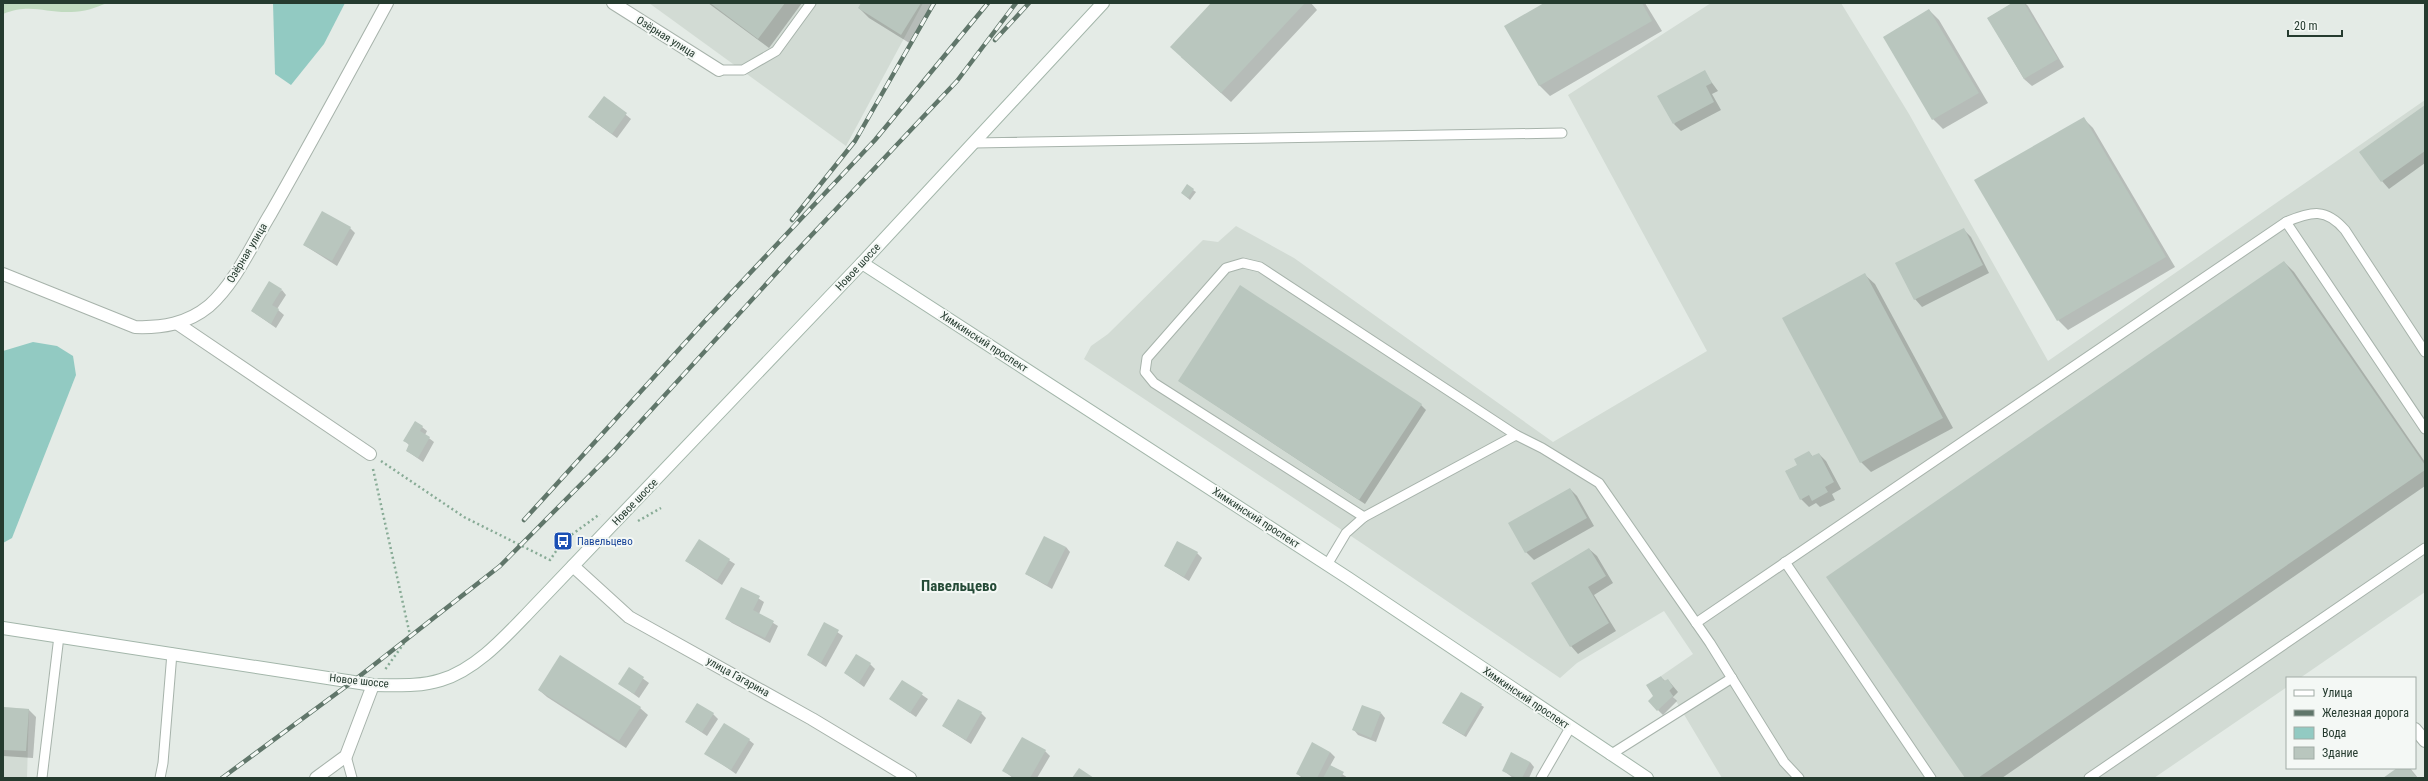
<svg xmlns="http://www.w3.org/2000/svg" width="2428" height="781" font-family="'Roboto Condensed',sans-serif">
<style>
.built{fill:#d2dbd4}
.green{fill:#c0dabf}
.water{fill:#92cac2}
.shadow{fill:#0003}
.building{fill:#b9c6be}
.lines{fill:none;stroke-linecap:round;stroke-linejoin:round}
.lane-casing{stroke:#a7b3ab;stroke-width:11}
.street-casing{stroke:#a7b3ab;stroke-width:14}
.secondary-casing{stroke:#a3b6aa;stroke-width:14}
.path{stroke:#88ab96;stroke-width:2.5;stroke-dasharray:2 3;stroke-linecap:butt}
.lane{stroke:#fff;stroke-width:9}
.street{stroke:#fff;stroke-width:12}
.secondary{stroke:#fff;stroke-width:12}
.rail-casing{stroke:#60766a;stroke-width:4.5}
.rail{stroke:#f4f8f5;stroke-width:3;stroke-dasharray:9;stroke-linecap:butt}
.labels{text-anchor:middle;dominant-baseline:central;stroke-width:4;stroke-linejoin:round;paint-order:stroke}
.street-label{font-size:11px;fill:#253b2f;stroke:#f4f8f5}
.transit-label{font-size:11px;fill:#164399;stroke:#f4f8f5;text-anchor:start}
.district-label{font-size:15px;font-weight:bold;fill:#244a36;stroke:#f4f8f5}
</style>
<rect width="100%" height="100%" fill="#e4ebe6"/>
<!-- built -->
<g class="built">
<polygon points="649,3 923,3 846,146"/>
<polygon points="1711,3 1841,3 1909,114 2048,361 2425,100 2425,592 2300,678 2287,678 2287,687 2154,778 1722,778 1661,676 1693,654 1664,611 1577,663 1560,678 1363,544 1084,359 1091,346 1108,334 1203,240 1218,242 1236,226 1294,258 1553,442 1707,351 1568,95"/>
<polygon points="3,707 29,709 27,778 3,778"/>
</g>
<!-- green -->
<path class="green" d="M3 3H107C95 8 84 12 71 12 44 13 31 3 3 14Z"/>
<!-- water -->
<g class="water">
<polygon points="273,3 345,3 324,44 291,85 275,74"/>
<polygon points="33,342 57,346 73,356 76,375 12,538 3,543 3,351"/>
</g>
<!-- shadow -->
<g class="shadow">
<polygon points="708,3 802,3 769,48"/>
<polygon points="862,3 937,3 911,44 869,18 859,8"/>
<polygon points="1212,3 1311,3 1317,10 1231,102 1181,57"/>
<polygon points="1546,3 1645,3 1662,31 1550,96 1540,86 1506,26"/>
<polygon points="2013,3 2025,3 2028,6 2064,67 2032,86 2024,79 1988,18"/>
<polygon points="1929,10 1939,20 1988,103 1943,129 1933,119"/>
<polygon points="1704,72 1718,91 1712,94 1721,110 1681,131 1674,124"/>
<polygon points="604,97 631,119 617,138 595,122"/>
<polygon points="2425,106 2425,163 2389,189 2382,181"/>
<polygon points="2083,118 2093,128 2175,267 2068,330 2058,320"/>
<polygon points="1193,190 1196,192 1190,200 1182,193"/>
<polygon points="350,228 355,233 337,266 304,245"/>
<polygon points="1963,229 1971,237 1989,273 1922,307 1915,299"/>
<polygon points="2284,262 2294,272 2425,462 2425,486 2002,778 1966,778"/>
<polygon points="1865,275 1875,284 1953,428 1871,472 1861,462"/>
<polygon points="282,290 286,295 277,309 284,315 276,328 252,311"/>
<polygon points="1179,381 1421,405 1426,410 1365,504"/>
<polygon points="422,427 427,431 425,435 434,442 423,462 407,451 410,446 405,441"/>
<polygon points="1809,452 1813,457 1819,454 1826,461 1841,489 1832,494 1835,500 1820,507 1816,503 1809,507 1801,499 1786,471 1799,465"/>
<polygon points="1570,489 1577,496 1594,526 1534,560 1526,552 1510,523"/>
<polygon points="699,541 735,564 722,585 686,561"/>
<polygon points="1066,547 1070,552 1052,589 1026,574"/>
<polygon points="1589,549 1597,556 1613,583 1594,595 1616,631 1578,654 1571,646"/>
<polygon points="1197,553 1202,558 1189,581 1165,566"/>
<polygon points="742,588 764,602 759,614 778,626 770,643 732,623 727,619"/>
<polygon points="825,624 843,636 826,667 808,655"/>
<polygon points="870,664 875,669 864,687 845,673"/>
<polygon points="630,669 649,683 639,698 620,684"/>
<polygon points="1661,677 1666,682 1668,680 1678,692 1673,697 1677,701 1663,715 1649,701 1654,697"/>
<polygon points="902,681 928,699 916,717 890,699"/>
<polygon points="539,690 640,708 648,715 626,748 547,697"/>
<polygon points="1461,693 1484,707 1466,737 1446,725"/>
<polygon points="3,708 29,710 36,717 33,758 3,756"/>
<polygon points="981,713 986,718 971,744 943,726"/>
<polygon points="1381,713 1385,718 1376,742 1358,735 1354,730"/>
<polygon points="713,714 718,719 707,736 686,722"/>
<polygon points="749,740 754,744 736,774 706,753"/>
<polygon points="1045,751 1050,756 1037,778 1013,778 1004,771"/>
<polygon points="1330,752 1335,757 1330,766 1348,778 1302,778 1297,773"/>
<polygon points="1530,762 1534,767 1529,778 1513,778 1504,771"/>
<polygon points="2399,768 2410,768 2418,778 2385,778"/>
</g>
<!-- building -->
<g class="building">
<polygon points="710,3 785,3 758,39"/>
<polygon points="861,3 921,3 901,35 858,8"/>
<polygon points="1211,3 1305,3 1221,93 1170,47"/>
<polygon points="1544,3 1642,3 1652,21 1539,86 1504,26"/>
<polygon points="2012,3 2024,3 2058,59 2024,79 1987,18"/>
<polygon points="1929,9 1979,93 1932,120 1883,37"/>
<polygon points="1705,70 1712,83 1706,86 1714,102 1673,124 1657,96"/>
<polygon points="604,96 627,113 612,134 588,117"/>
<polygon points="2425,105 2425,151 2381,182 2359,152"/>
<polygon points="2084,117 2166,257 2057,321 1974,180"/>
<polygon points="1187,184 1194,189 1188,198 1181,193"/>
<polygon points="322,211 351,227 332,261 303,245"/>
<polygon points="1964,228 1983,265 1914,300 1895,263"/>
<polygon points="2284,261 2425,465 2425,470 1978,778 1965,778 1826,577"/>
<polygon points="1865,273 1943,418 1860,463 1782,318"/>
<polygon points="269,281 282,289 272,305 279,309 271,324 251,311"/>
<polygon points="1240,285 1422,404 1359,500 1178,381"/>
<polygon points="415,421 423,426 420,431 430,437 418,458 406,451 409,444 403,441"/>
<polygon points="1809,451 1812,456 1819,453 1834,482 1825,487 1828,492 1812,501 1809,495 1800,500 1785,471 1797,465 1794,459"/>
<polygon points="1570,488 1587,518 1525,553 1508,523"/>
<polygon points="1044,536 1066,547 1047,585 1025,574"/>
<polygon points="699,539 730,559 717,580 685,561"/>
<polygon points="1177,541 1198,552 1184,577 1164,566"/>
<polygon points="1589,548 1606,576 1588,587 1609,623 1570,647 1531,583"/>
<polygon points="741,587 760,596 753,610 774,621 765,638 725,619"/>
<polygon points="824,622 839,630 821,663 807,655"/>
<polygon points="856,654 871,663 859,683 844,673"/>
<polygon points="560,655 641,707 619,741 538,690"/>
<polygon points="629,667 644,677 634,694 618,684"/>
<polygon points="1661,676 1664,681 1668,679 1673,687 1669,691 1673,696 1657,711 1648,701 1653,696 1646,685"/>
<polygon points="902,680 923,693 910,713 889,699"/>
<polygon points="1461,692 1482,704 1464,735 1442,723"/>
<polygon points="958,699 982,712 966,740 942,726"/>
<polygon points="697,703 714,713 702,732 685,722"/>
<polygon points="1362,705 1381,712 1371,738 1352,730"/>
<polygon points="3,707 29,709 26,751 3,750"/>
<polygon points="724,723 750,739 731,770 704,754"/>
<polygon points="1022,737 1046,750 1030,778 1015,778 1002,771"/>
<polygon points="1312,742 1330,752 1317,778 1305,778 1296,774"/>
<polygon points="1511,752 1530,762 1522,778 1517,778 1502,771"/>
<polygon points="1330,765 1344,772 1340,778 1323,778"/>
<polygon points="1079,768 1094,778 1072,778"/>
<polygon points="2397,768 2409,768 2417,778 2383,778"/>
</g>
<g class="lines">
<defs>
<g id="lane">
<polyline points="719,70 743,70 776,51 811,3"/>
<polyline points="974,143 1562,133"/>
<polyline points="2286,222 2425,429"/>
<polyline points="1364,517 1516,435"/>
<polyline points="1785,562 1931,778"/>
<polyline points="1327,565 1346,533 1364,517 1154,383 1145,372 1147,358 1226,268 1243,263 1260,267 1516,435 1542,448 1599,483 1710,643 1784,762 1799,778"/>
<path d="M1696 623 2286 222C2312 211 2326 208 2345 230L2425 352"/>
<polyline points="1610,755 1732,678"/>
<polyline points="346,756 352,778"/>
<polyline points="42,778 59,636"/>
<polyline points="160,778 163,763 172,653"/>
<polyline points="1541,778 1570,728"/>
<polyline points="2089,778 2425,548"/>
</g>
<g id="street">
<polyline points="613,3 719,70"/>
<path d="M3 274 135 327C162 328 187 324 209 306 236 282 252 244 271 213 311 143 349 73 387 3"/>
<polyline points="178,324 370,454"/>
<polyline points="573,566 629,617 812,719 910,778"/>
<polyline points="2415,729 2425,741"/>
<polyline points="316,778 346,756 373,685"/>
</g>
<g id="secondary">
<polyline points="862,263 1348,578 1647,778"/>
<path d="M3 628 373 685C396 685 419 687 441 680 475 670 504 638 528 613L862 263 1103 3"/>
</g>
</defs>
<!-- lane casing -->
<use href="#lane" class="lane-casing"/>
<!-- street casing -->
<use href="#street" class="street-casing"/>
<!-- secondary casing -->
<use href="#secondary" class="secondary-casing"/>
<!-- path -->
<g class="path">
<polyline points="381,461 464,517 550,560 563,541 600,514"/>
<polyline points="373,469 410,635 384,671"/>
<polyline points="638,521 661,508"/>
</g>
<!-- lane -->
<use href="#lane" class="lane"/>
<!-- street -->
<use href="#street" class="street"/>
<!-- secondary -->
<use href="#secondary" class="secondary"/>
<defs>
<g id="rail">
<polyline points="995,40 1029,3"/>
<polyline points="792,220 855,141 934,3"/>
<polyline points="524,520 703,323 875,140 988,3"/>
<polyline points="222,778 352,682 500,566 612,453 790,258 957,81 1016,3"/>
</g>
</defs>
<!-- rail casing -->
<use href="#rail" class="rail-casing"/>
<!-- rail -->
<use href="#rail" class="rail"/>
</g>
<!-- icons -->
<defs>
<symbol id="bus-square" viewBox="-11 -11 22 22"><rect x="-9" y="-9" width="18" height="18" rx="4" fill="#1a4fb4" stroke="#f4f8f5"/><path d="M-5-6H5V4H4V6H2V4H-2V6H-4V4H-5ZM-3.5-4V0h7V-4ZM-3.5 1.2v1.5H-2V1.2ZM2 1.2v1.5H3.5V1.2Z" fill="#fff"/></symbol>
</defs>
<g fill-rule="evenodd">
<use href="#bus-square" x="552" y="530" width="22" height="22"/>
</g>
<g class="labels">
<!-- street labels -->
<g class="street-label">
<text transform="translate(666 37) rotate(32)">Озёрная улица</text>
<text transform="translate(247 253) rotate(-59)">Озёрная улица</text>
<text transform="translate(858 267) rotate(-47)">Новое шоссе</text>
<text transform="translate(984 342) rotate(33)">Химкинский проспект</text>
<text transform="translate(635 502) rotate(-46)">Новое шоссе</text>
<text transform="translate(1256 518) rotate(33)">Химкинский проспект</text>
<text transform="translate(738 677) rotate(29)">улица Гагарина</text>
<text transform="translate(359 681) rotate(6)">Новое шоссе</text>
<text transform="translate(1526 698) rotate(34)">Химкинский проспект</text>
</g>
<!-- transit labels -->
<g class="transit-label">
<text x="577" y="541">Павельцево</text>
</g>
<!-- district labels -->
<g class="district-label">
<text x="959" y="586">Павельцево</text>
</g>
</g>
<!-- border -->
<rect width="2428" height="781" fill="none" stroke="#253b2f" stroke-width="8"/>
<!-- legend -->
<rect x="2286" y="677" width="130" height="92" fill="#f4f8f5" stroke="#a1aca6"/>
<rect x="2294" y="690" width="20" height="6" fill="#ffffff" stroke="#a1aca6"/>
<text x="2322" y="697" font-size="12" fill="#253b2f">Улица</text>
<rect x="2294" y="710" width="20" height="6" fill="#60766a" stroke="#a1aca6"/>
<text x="2322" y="717" font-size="12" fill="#253b2f">Железная дорога</text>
<rect x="2294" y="727" width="20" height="12" fill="#92cac2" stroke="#a1aca6"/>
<text x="2322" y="737" font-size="12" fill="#253b2f">Вода</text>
<rect x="2294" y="747" width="20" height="12" fill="#b9c6be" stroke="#a1aca6"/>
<text x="2322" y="757" font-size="12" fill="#253b2f">Здание</text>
<!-- scale -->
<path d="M2288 30v6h54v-6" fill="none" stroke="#253b2f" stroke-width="2"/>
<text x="2294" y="30" font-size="12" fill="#253b2f" stroke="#f4f8f5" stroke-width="3" paint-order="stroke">20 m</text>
</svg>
